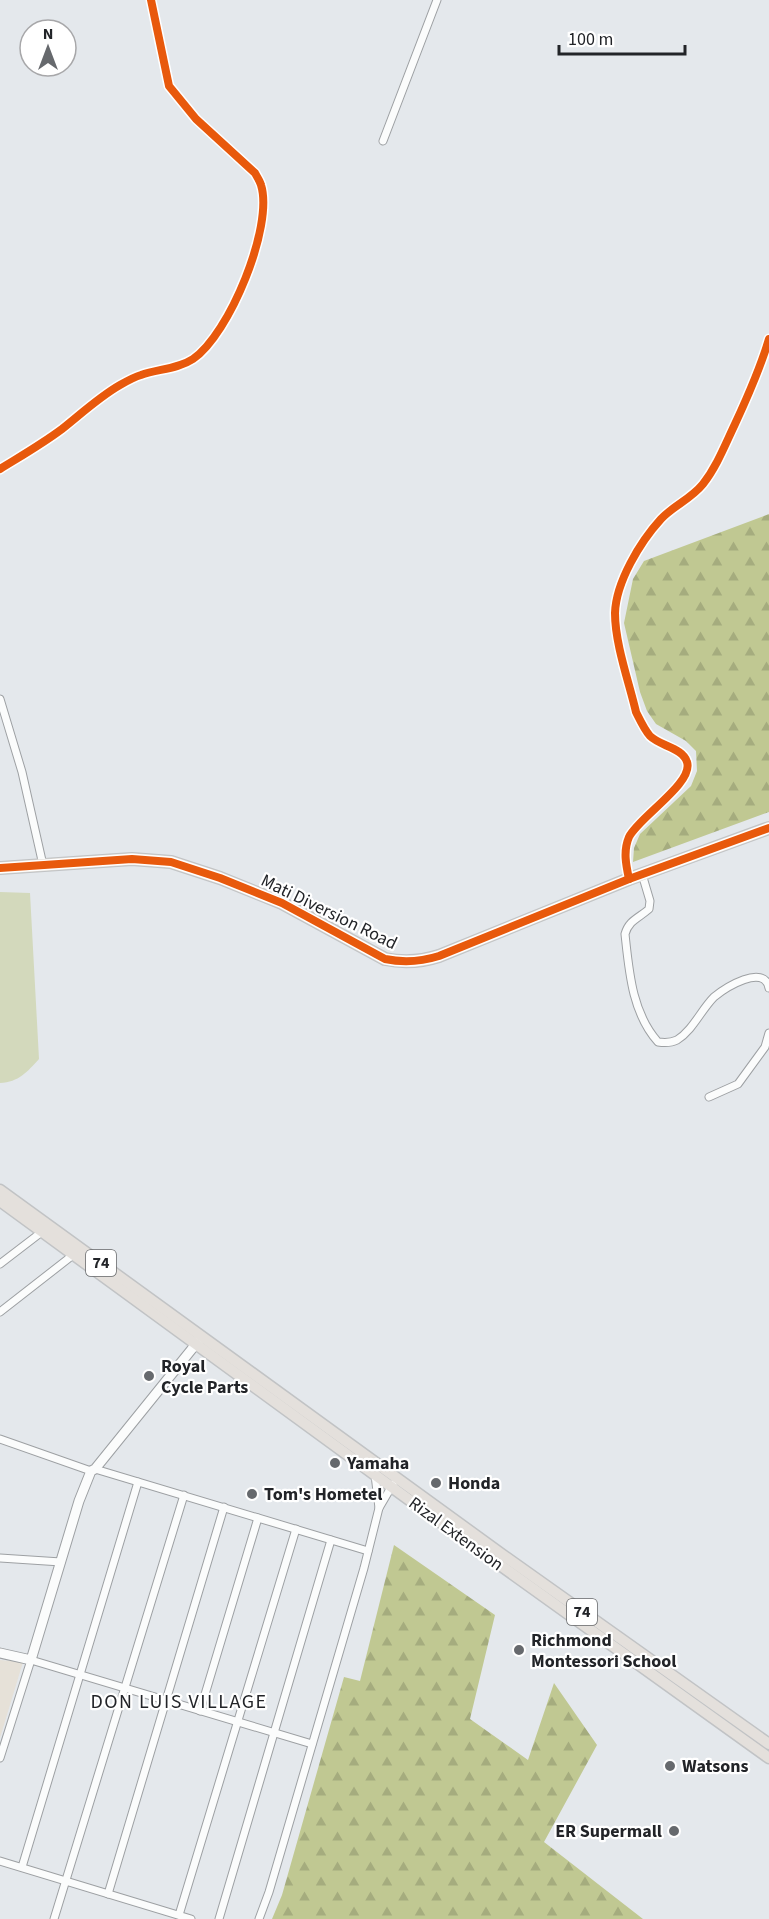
<svg xmlns="http://www.w3.org/2000/svg" width="769" height="1919" font-family="'Source Sans 3',sans-serif">
<style>
.commercial{fill:#e6e1d8}
.forest{fill:url(#forest-firs)}
.pitch{fill:#d3d9bc}
.lines{fill:none;stroke-linecap:round;stroke-linejoin:round}
.minor-casing{stroke:#9da0a3;stroke-width:9}
.tertiary-casing{stroke:#9da0a3;stroke-width:11}
.primary-casing{stroke:#c1c3c5;stroke-width:13}
.trunk-casing{stroke:#c1c3c5;stroke-width:14}
.minor{stroke:#fbfcfc;stroke-width:7}
.tertiary{stroke:#fbfcfc;stroke-width:9}
.primary{stroke:#e4e0dc;stroke-width:10}
.trunk{stroke:#dcd8d2;stroke-width:12}
.cycleway-casing{stroke:#fff;stroke-width:11}
.cycleway{stroke:#e8590c;stroke-width:8}
.poi-dot{fill:#66696d;stroke:#fff;stroke-width:2}
.labels{text-anchor:middle;dominant-baseline:central;stroke-width:4.5;stroke-linejoin:round;paint-order:stroke}
.shield{fill:#fff;stroke:#646668;stroke-width:1.5}
.shield-label{font-size:16px;font-weight:bold;fill:#222428}
.street-label{font-size:18px;fill:#222428;stroke:#fff}
.poi-label{font-size:18px;font-weight:bold;fill:#222428;stroke:#fff;text-anchor:start}
.neighbourhood-label{font-size:20px;letter-spacing:1.5px;fill:#222428;stroke:#fff}
</style>
<defs>
<pattern id="forest-firs" width="22" height="20" patternUnits="userSpaceOnUse" patternTransform="scale(1.5)"><rect width="22" height="20" fill="#c0c892"/><path d="M5 1l3.5 6h-7zM16 11l3.5 6h-7z" fill="#a5ac7e"/></pattern>
</defs>
<rect width="100%" height="100%" fill="#e4e8ec"/>
<!-- commercial -->
<polygon class="commercial" points="0,1660 23,1662 0,1738"/>
<!-- forest -->
<g class="forest">
<polygon points="769,514 769,812 633,862 634,848 640,834 691,786 697,771 696,751 686,741 656,724 647,711 640,692 624,623 633,579 644,561"/>
<polygon points="394,1545 495,1615 470,1719 528,1760 554,1683 597,1745 544,1842 643,1919 272,1919 282,1895 344,1677 360,1681"/>
</g>
<!-- pitch -->
<path class="pitch" d="M0 892 30 893 39 1059C27 1072 19 1082 0 1083Z"/>
<g class="lines">
<defs>
<g id="minor">
<polyline points="383,141 437,0"/>
<path d="M0 469C21 456 42 444 62 429 81 414 99 397 120 385 127 381 134 377 141 375 158 369 178 369 193 359 229 335 274 226 261 185 260 181 257 177 255 173L196 119 169 86 151 0"/>
<polyline points="0,699 22,772 43,865"/>
<path d="M642 874 650 901 649 909C639 918 629 920 625 934 629 971 632 1013 658 1042 665 1043 671 1043 677 1040 693 1030 701 1010 714 997 725 988 764 963 769 988"/>
<path d="M629 879C626 865 623 851 629 837 639 817 694 783 687 762 683 748 660 746 650 736 644 729 640 720 636 712 629 682 615 644 615 613 616 582 640 542 661 519 673 506 691 499 703 484 717 466 725 445 735 424 748 396 760 369 769 339"/>
<polyline points="709,1097 738,1084 765,1047 769,1033"/>
<polyline points="0,1264 43,1231"/>
<polyline points="0,1312 73,1255"/>
<polyline points="0,1439 91,1471"/>
<polyline points="95,1469 368,1551"/>
<polyline points="375,1475 379,1508"/>
<polyline points="0,1558 61,1562"/>
<polyline points="200,1711 258,1518"/>
<polyline points="0,1758 31,1660 312,1744"/>
<polyline points="0,1861 191,1919"/>
<polyline points="22,1867 138,1482"/>
<polyline points="108,1894 224,1507"/>
<polyline points="179,1915 296,1529"/>
<polyline points="54,1919 184,1495"/>
<polyline points="219,1919 331,1540"/>
<polyline points="259,1919 269,1892 364,1568 379,1508 393,1484"/>
</g>
<polyline id="tertiary" points="0,1653 31,1660 79,1501 91,1471 95,1469 200,1339"/>
<g id="primary">
<polyline points="0,1190 500,1553 769,1744"/>
<polyline points="0,1201 408,1499 769,1758"/>
</g>
<path id="trunk" d="M0 868 132 859 171 862 220 878 282 903 385 959C404 963 420 962 439 956L629 879 769 828"/>
</defs>
<!-- minor casing -->
<use href="#minor" class="minor-casing"/>
<!-- tertiary casing -->
<use href="#tertiary" class="tertiary-casing"/>
<!-- primary casing -->
<use href="#primary" class="primary-casing"/>
<!-- trunk casing -->
<use href="#trunk" class="trunk-casing"/>
<!-- minor -->
<use href="#minor" class="minor"/>
<!-- tertiary -->
<use href="#tertiary" class="tertiary"/>
<!-- primary -->
<use href="#primary" class="primary"/>
<!-- trunk -->
<use href="#trunk" class="trunk"/>
<defs>
<g id="cycleway">
<path d="M0 469C21 456 42 444 62 429 81 414 99 397 120 385 127 381 134 377 141 375 158 369 178 369 193 359 229 335 274 226 261 185 260 181 257 177 255 173L196 119 169 86 151 0"/>
<path d="M0 868 132 859 171 862 220 878 282 903 385 959C404 963 420 962 439 956L629 879 769 828"/>
<path d="M629 879C626 865 623 851 629 837 639 817 694 783 687 762 683 748 660 746 650 736 644 729 640 720 636 712 629 682 615 644 615 613 616 582 640 542 661 519 673 506 691 499 703 484 717 466 725 445 735 424 748 396 760 369 769 339"/>
</g>
</defs>
<!-- cycleway casing -->
<use href="#cycleway" class="cycleway-casing"/>
<!-- cycleway -->
<use href="#cycleway" class="cycleway"/>
</g>
<!-- markers -->
<g class="poi-dot">
<circle cx="149" cy="1376" r="6"/>
<circle cx="335" cy="1463" r="6"/>
<circle cx="436" cy="1483" r="6"/>
<circle cx="252" cy="1494" r="6"/>
<circle cx="519" cy="1650" r="6"/>
<circle cx="670" cy="1766" r="6"/>
<circle cx="674" cy="1831" r="6"/>
</g>
<g class="labels">
<!-- shield labels -->
<g class="shield">
<rect x="86" y="1250" width="30" height="26" rx="4.5"/>
<rect x="567" y="1599" width="30" height="26" rx="4.5"/>
</g>
<g class="shield-label">
<text x="101" y="1263">74</text>
<text x="582" y="1612">74</text>
</g>
<!-- street labels -->
<g class="street-label">
<text transform="translate(329 912) rotate(26)">Mati Diversion Road</text>
<text transform="translate(456 1534) rotate(36)">Rizal Extension</text>
</g>
<!-- poi labels -->
<g class="poi-label">
<text x="161" y="1366">Royal<tspan x="161" dy="21">Cycle Parts</tspan></text>
<text x="347" y="1463">Yamaha</text>
<text x="448" y="1483">Honda</text>
<text x="264" y="1494">Tom's Hometel</text>
<text x="531" y="1640">Richmond<tspan x="531" dy="21">Montessori School</tspan></text>
<text x="682" y="1766">Watsons</text>
<text x="662" y="1831" text-anchor="end">ER Supermall</text>
</g>
<!-- neighbourhood labels -->
<g class="neighbourhood-label">
<text x="179" y="1702">DON LUIS VILLAGE</text>
</g>
</g>
<!-- north arrow -->
<g transform="translate(48 48)"><circle r="28" fill="#ffffff" stroke="#a7a7a9" stroke-width="1.5"/>
<path d="M0-4.5L10 22L0 15L-10 22Z" fill="#66696d"/>
<text y="-9" font-size="16" font-weight="bold" text-anchor="middle" fill="#222428">N</text>
</g>
<!-- scale -->
<path d="M559 45v9h126v-9" fill="none" stroke="#222428" stroke-width="3"/>
<text x="568" y="45" font-size="18" fill="#222428" stroke="#ffffff" stroke-width="4.5" paint-order="stroke">100 m</text>
</svg>
